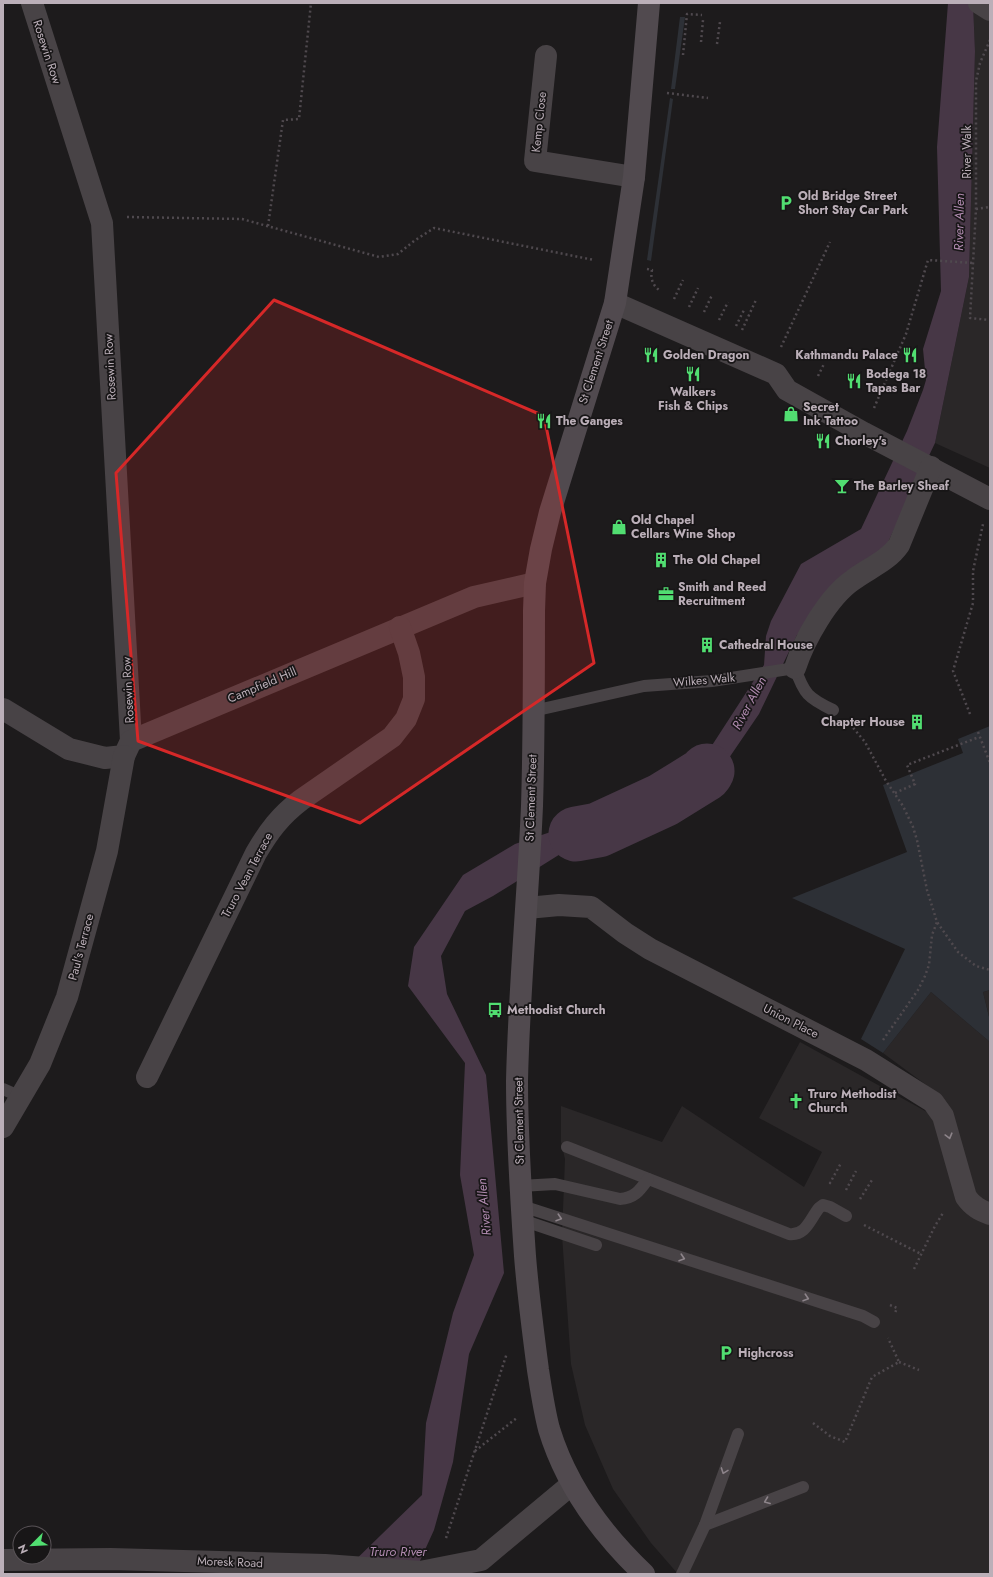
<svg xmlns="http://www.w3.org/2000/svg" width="993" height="1577" font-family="Jost,sans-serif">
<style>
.built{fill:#2a2728}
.green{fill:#2d3036}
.water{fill:#473746}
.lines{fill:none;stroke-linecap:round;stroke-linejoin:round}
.river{stroke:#473746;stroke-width:55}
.path{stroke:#4f494e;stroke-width:2.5;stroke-dasharray:2 3;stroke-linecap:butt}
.lane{stroke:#484346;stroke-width:12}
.street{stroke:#484346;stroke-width:22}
.secondary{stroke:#514a4f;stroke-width:22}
.oneway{stroke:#8d848a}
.marked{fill:#d62828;fill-opacity:0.2;stroke:#d62828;stroke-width:3;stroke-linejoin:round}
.labels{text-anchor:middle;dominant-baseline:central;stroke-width:3.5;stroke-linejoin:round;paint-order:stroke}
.street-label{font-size:12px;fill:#bbafb8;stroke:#181617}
.poi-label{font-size:12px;font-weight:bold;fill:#bbafb8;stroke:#181617;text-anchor:start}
.water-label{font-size:13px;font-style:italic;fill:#b18bb0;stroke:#181617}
</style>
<rect width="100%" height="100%" fill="#1d1b1c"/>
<!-- built -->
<g class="built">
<polygon points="973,3 990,3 990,468 935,443 969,277 975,51"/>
<polygon points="990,990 990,1021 983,992"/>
<polygon points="931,992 990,1042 990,1574 678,1574 651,1543 613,1489 585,1425 571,1364 562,1235 565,1159 561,1142 561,1106 662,1142 682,1106 804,1187 822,1152 759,1118 800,1042 927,1112 937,1093 883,1053"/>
</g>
<!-- green -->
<g class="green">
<polygon points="680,17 685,17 675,89 671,89"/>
<polygon points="670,98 673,99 651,261 647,260"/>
<polygon points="990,726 990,990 983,992 990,1021 990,1042 931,992 883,1053 861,1039 905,949 792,898 907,852 883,785 963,753 958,739"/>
</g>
<!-- water -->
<polygon class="water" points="948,3 973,3 975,51 969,277 935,443 882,555 797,635 759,714 716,777 669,808 639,810 605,826 493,896 465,911 441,956 447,994 486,1075 504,1273 469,1354 453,1462 434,1530 414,1574 341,1574 422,1495 426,1423 453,1313 474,1255 460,1175 465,1063 408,986 414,947 463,875 515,844 601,815 649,796 698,767 764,665 766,636 771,621 801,564 861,529 907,431 923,390 926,380 923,349 941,291 937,147"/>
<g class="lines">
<!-- river -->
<polyline class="river" points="576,834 598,830 663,800 705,774 707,771"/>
<!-- path -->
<g class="path">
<polyline points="990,40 980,63 976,81 976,209 970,318 990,320"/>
<polyline points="701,42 703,20"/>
<polyline points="717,44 720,22"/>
<polyline points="683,55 687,14 702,15"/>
<polyline points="667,93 708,98"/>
<polyline points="976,209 990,207"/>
<polyline points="127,217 242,219 379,257 398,254 414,241 434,228 594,260"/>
<polyline points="268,226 283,120 299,119 311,3"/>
<path d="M647 269 652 270C650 278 653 287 661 291"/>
<polyline points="674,299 683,280"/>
<polyline points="689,307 698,288"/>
<polyline points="704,312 712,295"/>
<polyline points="719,320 728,302"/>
<polyline points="736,326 744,310"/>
<polyline points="742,330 756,300"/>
<polyline points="781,347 830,242"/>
<polyline points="818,376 824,364"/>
<polyline points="874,408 906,334 928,260 973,263"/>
<polyline points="970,714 953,671 973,603 973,571 983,524"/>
<polyline points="850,724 865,742 886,781 903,806 913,827 917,840 927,890 937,922 958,952 976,966 990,970"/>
<polyline points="978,732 990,763"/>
<polyline points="895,793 915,784 907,765 979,737"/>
<polyline points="883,1040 918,990 925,976 929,965 932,935 937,922"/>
<polyline points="831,1183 830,1183 841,1163"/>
<polyline points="846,1190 856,1171"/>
<polyline points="860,1199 872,1180"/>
<polyline points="864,1225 921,1254"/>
<polyline points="914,1269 935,1226 943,1213"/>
<polyline points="890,1305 897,1308 895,1313"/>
<polyline points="899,1362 919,1370"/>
<polyline points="813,1423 830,1436 845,1442 872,1377 899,1362 888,1338"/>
<polyline points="475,1451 518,1417"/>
<polyline points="446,1538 507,1353"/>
</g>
<!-- lane -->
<g class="lane">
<path d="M533 711 644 686 712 681 795 668C804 694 808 698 833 710"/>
<polyline points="3,1089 21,1097"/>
<path d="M567 1147 789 1234C806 1236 810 1219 819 1208L823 1205 830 1207 846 1216"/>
<path d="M520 1186 555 1184 620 1199C635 1198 640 1190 648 1179"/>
<polyline points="522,1206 863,1316 874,1322"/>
<polyline points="522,1220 596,1245"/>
<polyline points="705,1525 803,1487"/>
<polyline points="682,1574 705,1525 738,1434"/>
</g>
<!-- street -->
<g class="street">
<polyline points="32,3 102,223 131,741"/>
<polyline points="979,3 990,10"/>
<polyline points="546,56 535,161 634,177"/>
<polyline points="615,303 776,374 787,390 864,433 990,499"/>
<path d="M795 668C804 640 828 597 853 580 869 568 888 561 899 545L931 467"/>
<polyline points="3,709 69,749 105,758 124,756 131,741 474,597 535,583"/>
<path d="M527 908 559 905 591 907 625 933 650 949 866 1060 933 1102 943 1116 966 1197C973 1207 980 1210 990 1214"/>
<path d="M147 1077 256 853C269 831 280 816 301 800L392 737 406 719 414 699V677L409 653 400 627"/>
<polyline points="3,1127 40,1064 67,997 107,851 124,756"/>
<polyline points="3,1560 111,1559 325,1565 420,1572 481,1560 572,1484"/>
</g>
<!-- secondary -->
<path class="secondary" d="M644 1574C602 1534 566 1485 549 1429 544 1410 541 1389 538 1370 533 1332 528 1294 525 1256 521 1198 517 1139 517 1081 519 989 528 898 532 806 534 741 534 676 534 611L535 583 541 549 550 512 615 303 634 177 649 3"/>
</g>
<!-- one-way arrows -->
<defs><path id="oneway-chevron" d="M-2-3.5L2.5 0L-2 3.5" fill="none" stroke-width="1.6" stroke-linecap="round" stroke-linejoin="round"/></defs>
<g class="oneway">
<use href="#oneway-chevron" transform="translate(949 1136) rotate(75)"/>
<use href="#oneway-chevron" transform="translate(559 1218) rotate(18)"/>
<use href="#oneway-chevron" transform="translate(682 1258) rotate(18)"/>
<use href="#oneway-chevron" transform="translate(806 1298) rotate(18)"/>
<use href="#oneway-chevron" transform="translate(724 1471) rotate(110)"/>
<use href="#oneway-chevron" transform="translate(767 1501) rotate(159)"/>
</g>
<!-- marked area -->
<path class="marked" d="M274 300 544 416 594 663 360 823 138 741 116 473Z"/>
<!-- icons -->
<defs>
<symbol id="parking-bare" viewBox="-9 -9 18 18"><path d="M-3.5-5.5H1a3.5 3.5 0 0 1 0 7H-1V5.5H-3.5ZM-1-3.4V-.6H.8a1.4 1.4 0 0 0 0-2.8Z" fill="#51de71" stroke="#181617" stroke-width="2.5" paint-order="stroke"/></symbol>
<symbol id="restaurant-bare" viewBox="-9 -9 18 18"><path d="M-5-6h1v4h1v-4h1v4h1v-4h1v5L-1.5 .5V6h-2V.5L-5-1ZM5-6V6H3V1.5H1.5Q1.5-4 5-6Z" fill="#51de71" stroke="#181617" stroke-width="2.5" paint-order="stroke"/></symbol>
<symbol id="shop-bare" viewBox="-9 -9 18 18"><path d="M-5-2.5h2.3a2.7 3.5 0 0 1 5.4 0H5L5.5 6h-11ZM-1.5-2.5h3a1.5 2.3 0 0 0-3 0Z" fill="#51de71" stroke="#181617" stroke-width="2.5" paint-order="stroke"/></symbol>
<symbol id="bar-bare" viewBox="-9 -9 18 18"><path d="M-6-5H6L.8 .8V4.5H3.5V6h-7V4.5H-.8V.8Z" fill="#51de71" stroke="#181617" stroke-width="2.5" paint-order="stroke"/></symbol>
<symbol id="building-bare" viewBox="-9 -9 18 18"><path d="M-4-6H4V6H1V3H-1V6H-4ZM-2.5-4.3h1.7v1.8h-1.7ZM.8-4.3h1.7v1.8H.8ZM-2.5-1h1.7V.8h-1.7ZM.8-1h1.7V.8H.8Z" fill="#51de71" stroke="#181617" stroke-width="2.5" paint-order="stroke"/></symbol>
<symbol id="office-bare" viewBox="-9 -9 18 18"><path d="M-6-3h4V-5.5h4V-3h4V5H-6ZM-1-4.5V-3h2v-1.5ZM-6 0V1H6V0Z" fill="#51de71" stroke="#181617" stroke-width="2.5" paint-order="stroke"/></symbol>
<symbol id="bus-bare" viewBox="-9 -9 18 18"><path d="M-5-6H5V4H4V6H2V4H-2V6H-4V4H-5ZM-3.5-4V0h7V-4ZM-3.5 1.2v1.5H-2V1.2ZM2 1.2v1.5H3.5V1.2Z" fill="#51de71" stroke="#181617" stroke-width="2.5" paint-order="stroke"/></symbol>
<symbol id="church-bare" viewBox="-9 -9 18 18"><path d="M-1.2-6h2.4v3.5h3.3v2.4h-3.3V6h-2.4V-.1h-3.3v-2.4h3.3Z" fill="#51de71" stroke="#181617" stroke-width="2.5" paint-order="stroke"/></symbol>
</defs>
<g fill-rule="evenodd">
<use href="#parking-bare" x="775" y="192" width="22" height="22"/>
<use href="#restaurant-bare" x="640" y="344" width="22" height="22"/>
<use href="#restaurant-bare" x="899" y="344" width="22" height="22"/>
<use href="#restaurant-bare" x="682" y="363" width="22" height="22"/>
<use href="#restaurant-bare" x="843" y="370" width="22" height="22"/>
<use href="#shop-bare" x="780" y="403" width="22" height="22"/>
<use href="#restaurant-bare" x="533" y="410" width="22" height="22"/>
<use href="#restaurant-bare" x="812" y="430" width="22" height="22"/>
<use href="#bar-bare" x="831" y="475" width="22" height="22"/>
<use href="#shop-bare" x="608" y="516" width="22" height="22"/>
<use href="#building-bare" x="650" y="549" width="22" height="22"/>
<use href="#office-bare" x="655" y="583" width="22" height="22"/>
<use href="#building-bare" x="696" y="634" width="22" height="22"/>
<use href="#building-bare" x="906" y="711" width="22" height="22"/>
<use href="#bus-bare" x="484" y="999" width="22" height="22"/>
<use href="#church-bare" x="785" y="1090" width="22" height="22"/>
<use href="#parking-bare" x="715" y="1342" width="22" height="22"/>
</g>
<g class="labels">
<!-- street labels -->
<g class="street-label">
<text transform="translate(47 52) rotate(72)">Rosewin Row</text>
<text transform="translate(539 122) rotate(-84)">Kemp Close</text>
<text transform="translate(967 152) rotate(-90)">River Walk</text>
<text transform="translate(596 362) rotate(-72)">St Clement Street</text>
<text transform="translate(110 367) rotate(-93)">Rosewin Row</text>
<text transform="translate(704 680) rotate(-5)">Wilkes Walk</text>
<text transform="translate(262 685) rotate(-23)">Campfield Hill</text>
<text transform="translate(128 690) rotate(-93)">Rosewin Row</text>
<text transform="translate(531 798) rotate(-88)">St Clement Street</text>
<text transform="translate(247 875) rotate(-62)">Truro Vean Terrace</text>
<text transform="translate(81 947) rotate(-75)">Paul's Terrace</text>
<text transform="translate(791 1021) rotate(27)">Union Place</text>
<text transform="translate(519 1121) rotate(-91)">St Clement Street</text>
<text transform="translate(230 1562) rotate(2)">Moresk Road</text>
</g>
<!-- poi labels -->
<g class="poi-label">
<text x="798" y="196">Old Bridge Street<tspan x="798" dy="14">Short Stay Car Park</tspan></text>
<text x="663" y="355">Golden Dragon</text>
<text x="898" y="355" text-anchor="end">Kathmandu Palace</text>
<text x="866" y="374">Bodega 18<tspan x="866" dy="14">Tapas Bar</tspan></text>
<text x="693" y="392" text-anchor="middle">Walkers<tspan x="693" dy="14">Fish &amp; Chips</tspan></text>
<text x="803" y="407">Secret<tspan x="803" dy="14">Ink Tattoo</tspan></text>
<text x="556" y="421">The Ganges</text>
<text x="835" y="441">Chorley's</text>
<text x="854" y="486">The Barley Sheaf</text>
<text x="631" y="520">Old Chapel<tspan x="631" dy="14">Cellars Wine Shop</tspan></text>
<text x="673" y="560">The Old Chapel</text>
<text x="678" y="587">Smith and Reed<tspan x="678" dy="14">Recruitment</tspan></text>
<text x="719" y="645">Cathedral House</text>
<text x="905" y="722" text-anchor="end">Chapter House</text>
<text x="507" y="1010">Methodist Church</text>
<text x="808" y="1094">Truro Methodist<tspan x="808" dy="14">Church</tspan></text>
<text x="738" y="1353">Highcross</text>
</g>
<!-- water labels -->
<g class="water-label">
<text transform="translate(959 222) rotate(-89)">River Allen</text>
<text transform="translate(749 703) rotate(-62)">River Allen</text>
<text transform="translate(484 1207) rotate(-95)">River Allen</text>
<text x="398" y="1551">Truro River</text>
</g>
</g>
<!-- border -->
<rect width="993" height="1577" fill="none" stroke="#bbafb8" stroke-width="8"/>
<!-- north arrow -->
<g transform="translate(32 1545) rotate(246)"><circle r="19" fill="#181617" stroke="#595357"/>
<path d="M0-3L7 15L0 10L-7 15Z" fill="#51de71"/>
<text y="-6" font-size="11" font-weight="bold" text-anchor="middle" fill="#bbafb8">N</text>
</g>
</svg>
